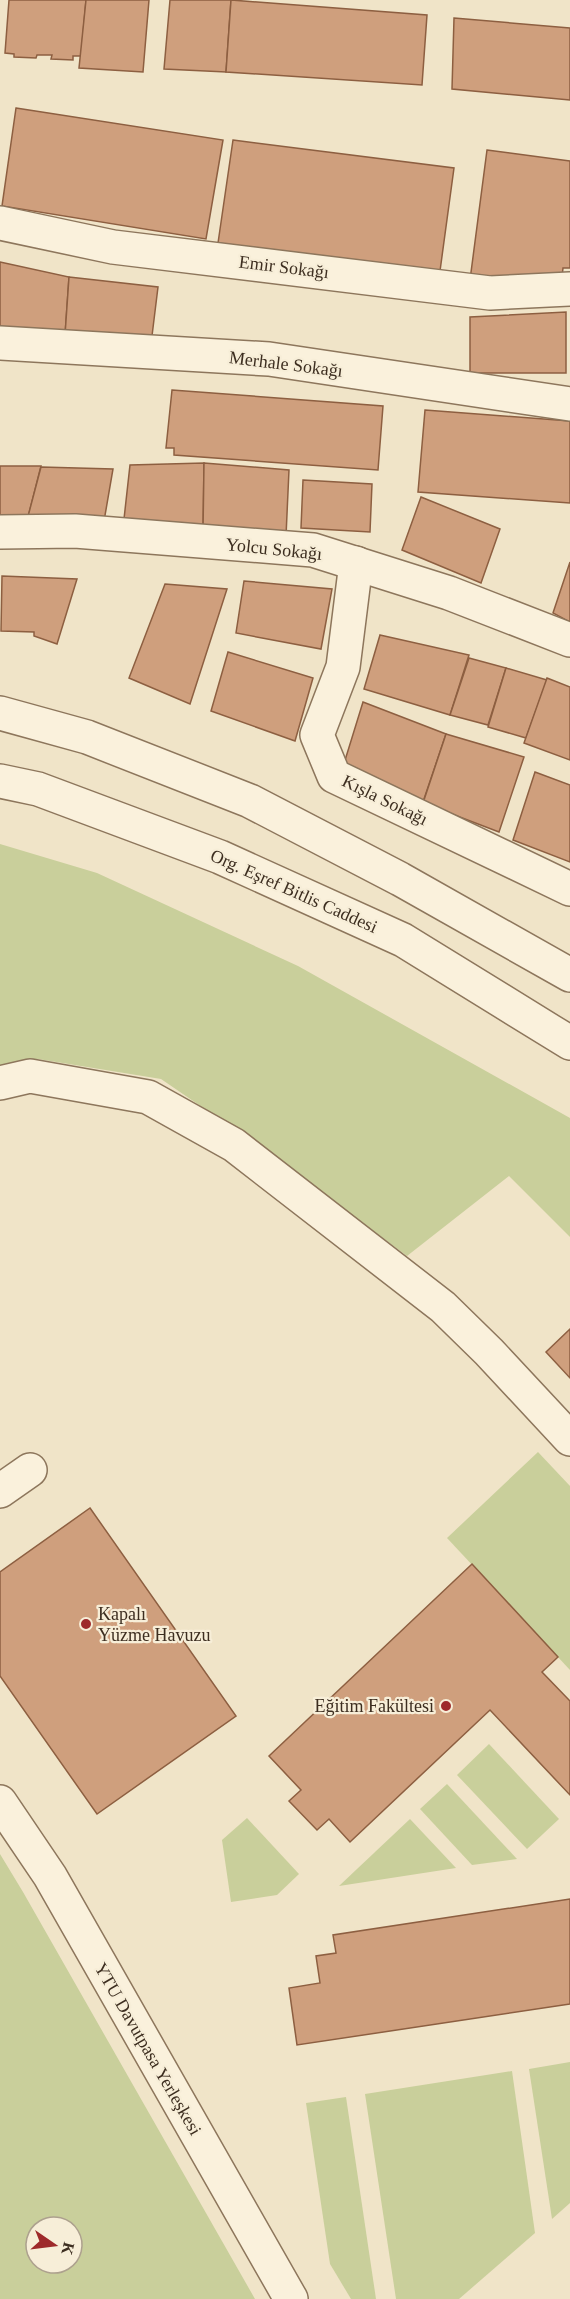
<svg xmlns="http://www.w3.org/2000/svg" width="570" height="2299" font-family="'Times New Roman',serif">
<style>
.green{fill:#c9cf9b;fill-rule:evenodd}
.building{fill:#cf9f7d;stroke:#8d5f41;stroke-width:1.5}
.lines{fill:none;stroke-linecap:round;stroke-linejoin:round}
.minor-casing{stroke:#8d765c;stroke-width:36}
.minor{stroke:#faf1dc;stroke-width:33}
.poi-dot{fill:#9e2a2b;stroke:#f7eed8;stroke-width:2}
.labels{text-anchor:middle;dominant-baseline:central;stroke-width:4.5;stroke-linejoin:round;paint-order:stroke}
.street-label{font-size:18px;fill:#3d2e20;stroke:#f7eed8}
.poi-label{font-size:18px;fill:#3d2e20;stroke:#f7eed8;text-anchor:start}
</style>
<rect width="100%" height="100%" fill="#f0e4c8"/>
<!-- green -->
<g class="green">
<polygon points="0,844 97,873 298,966 570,1118 570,1237 509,1176 407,1256 243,1135 161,1079 38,1059 0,1066"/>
<polygon points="538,1452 570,1486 570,1670 447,1538"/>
<polygon points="489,1744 559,1819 527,1849 457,1775"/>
<polygon points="447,1784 517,1859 472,1865 420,1809"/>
<polygon points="247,1818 299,1874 277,1895 231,1902 222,1840"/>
<polygon points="410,1819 456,1868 339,1886"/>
<path d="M0 1854 23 1892 255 2299H0ZM36 2227H72V2263H36Z"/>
<polygon points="570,2062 570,2203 552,2219 529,2069"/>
<polygon points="512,2071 535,2233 459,2299 396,2299 365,2094"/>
<polygon points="346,2097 376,2299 351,2299 330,2264 306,2103"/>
</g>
<!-- building -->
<g class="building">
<polygon points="9,0 86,0 81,56 73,56 73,60 51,59 52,55 37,55 36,58 14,57 14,54 5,53"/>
<polygon points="86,0 149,0 143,72 79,68"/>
<polygon points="170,0 231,0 226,72 164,69"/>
<polygon points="231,0 427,15 422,85 226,72"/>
<polygon points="454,18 570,28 570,100 452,89"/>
<polygon points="16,108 223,140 206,239 2,206"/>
<polygon points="233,140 454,168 440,271 218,243"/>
<polygon points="487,150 570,161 570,268 563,268 562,277 470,280"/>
<polygon points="0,262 69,277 65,335 0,328"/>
<polygon points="69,277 158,287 151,344 65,335"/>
<polygon points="566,312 566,373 470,373 470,317"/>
<polygon points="172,390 383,406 378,470 174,455 174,448 166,448"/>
<polygon points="425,410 570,421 570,503 418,492"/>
<polygon points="204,463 203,533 124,519 130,465"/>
<polygon points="204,463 289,470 286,536 203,531"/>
<polygon points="0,466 41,466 26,525 0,525"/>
<polygon points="41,467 113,469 103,527 26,524"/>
<polygon points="303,480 372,484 370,532 301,528"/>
<polygon points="421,497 500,529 481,583 402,550"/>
<polygon points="570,562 570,622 553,613"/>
<polygon points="2,576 77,579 57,644 34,636 34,632 1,631"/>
<polygon points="244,581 332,589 321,649 236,633"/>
<polygon points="165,584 227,589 190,704 129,678"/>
<polygon points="380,635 469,655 450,715 364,689"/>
<polygon points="228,652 313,678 295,741 211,711"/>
<polygon points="469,658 506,668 488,725 450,715"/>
<polygon points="506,668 547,680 526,738 488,727"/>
<polygon points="547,678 570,687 570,760 524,743"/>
<polygon points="363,702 446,734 423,802 342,770"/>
<polygon points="446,734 524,757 499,832 423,803"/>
<polygon points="535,772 570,785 570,862 513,840"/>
<polygon points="570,1329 570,1378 546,1352"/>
<polygon points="90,1508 236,1716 97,1814 0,1676 0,1572"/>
<polygon points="472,1564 558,1657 542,1672 570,1701 570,1795 490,1710 350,1842 329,1819 317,1830 289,1801 301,1790 269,1756"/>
<polygon points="570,1899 570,2004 297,2045 289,1988 320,1983 316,1956 336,1953 333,1935"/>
</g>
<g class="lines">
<defs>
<g id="minor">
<polyline points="0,223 113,247 490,293 570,289"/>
<polyline points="0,343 269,359 570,404"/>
<polyline points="0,532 75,531 313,550 449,593 570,640"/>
<polyline points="356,563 343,667 317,735 334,776 570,889"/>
<polyline points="0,713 87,737 250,801 400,879 570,975"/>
<polyline points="0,781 38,789 220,857 403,940 570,1043"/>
<polyline points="0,1083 30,1076 148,1097 234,1145 443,1307 489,1352 570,1439"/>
<polyline points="0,1491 30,1470"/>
<polyline points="0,1802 50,1876 291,2299"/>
</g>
</defs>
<!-- minor casing -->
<use href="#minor" class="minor-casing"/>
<!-- minor -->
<use href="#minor" class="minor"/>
</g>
<!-- markers -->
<g class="poi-dot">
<circle cx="86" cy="1624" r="6"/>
<circle cx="446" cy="1706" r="6"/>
</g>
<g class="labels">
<!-- street labels -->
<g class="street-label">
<text transform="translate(284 267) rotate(7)">Emir Sokağı</text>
<text transform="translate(286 364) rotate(7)">Merhale Sokağı</text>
<text transform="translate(274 549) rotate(6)">Yolcu Sokağı</text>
<text transform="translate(385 800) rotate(26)">Kışla Sokağı</text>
<text transform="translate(294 891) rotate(24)">Org. Eşref Bitlis Caddesi</text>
<text transform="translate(148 2049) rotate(60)">YTU Davutpasa Yerleşkesi</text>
</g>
<!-- poi labels -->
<g class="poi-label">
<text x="98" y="1614">Kapalı<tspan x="98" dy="21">Yüzme Havuzu</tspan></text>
<text x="434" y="1706" text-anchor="end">Eğitim Fakültesi</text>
</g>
</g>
<!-- north arrow -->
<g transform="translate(54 2245) rotate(104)"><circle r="28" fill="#f7eed8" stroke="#ada18e" stroke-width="1.5"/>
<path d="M0-4.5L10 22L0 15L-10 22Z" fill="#9e2a2b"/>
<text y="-9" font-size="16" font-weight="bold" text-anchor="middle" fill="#3d2e20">K</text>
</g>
</svg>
